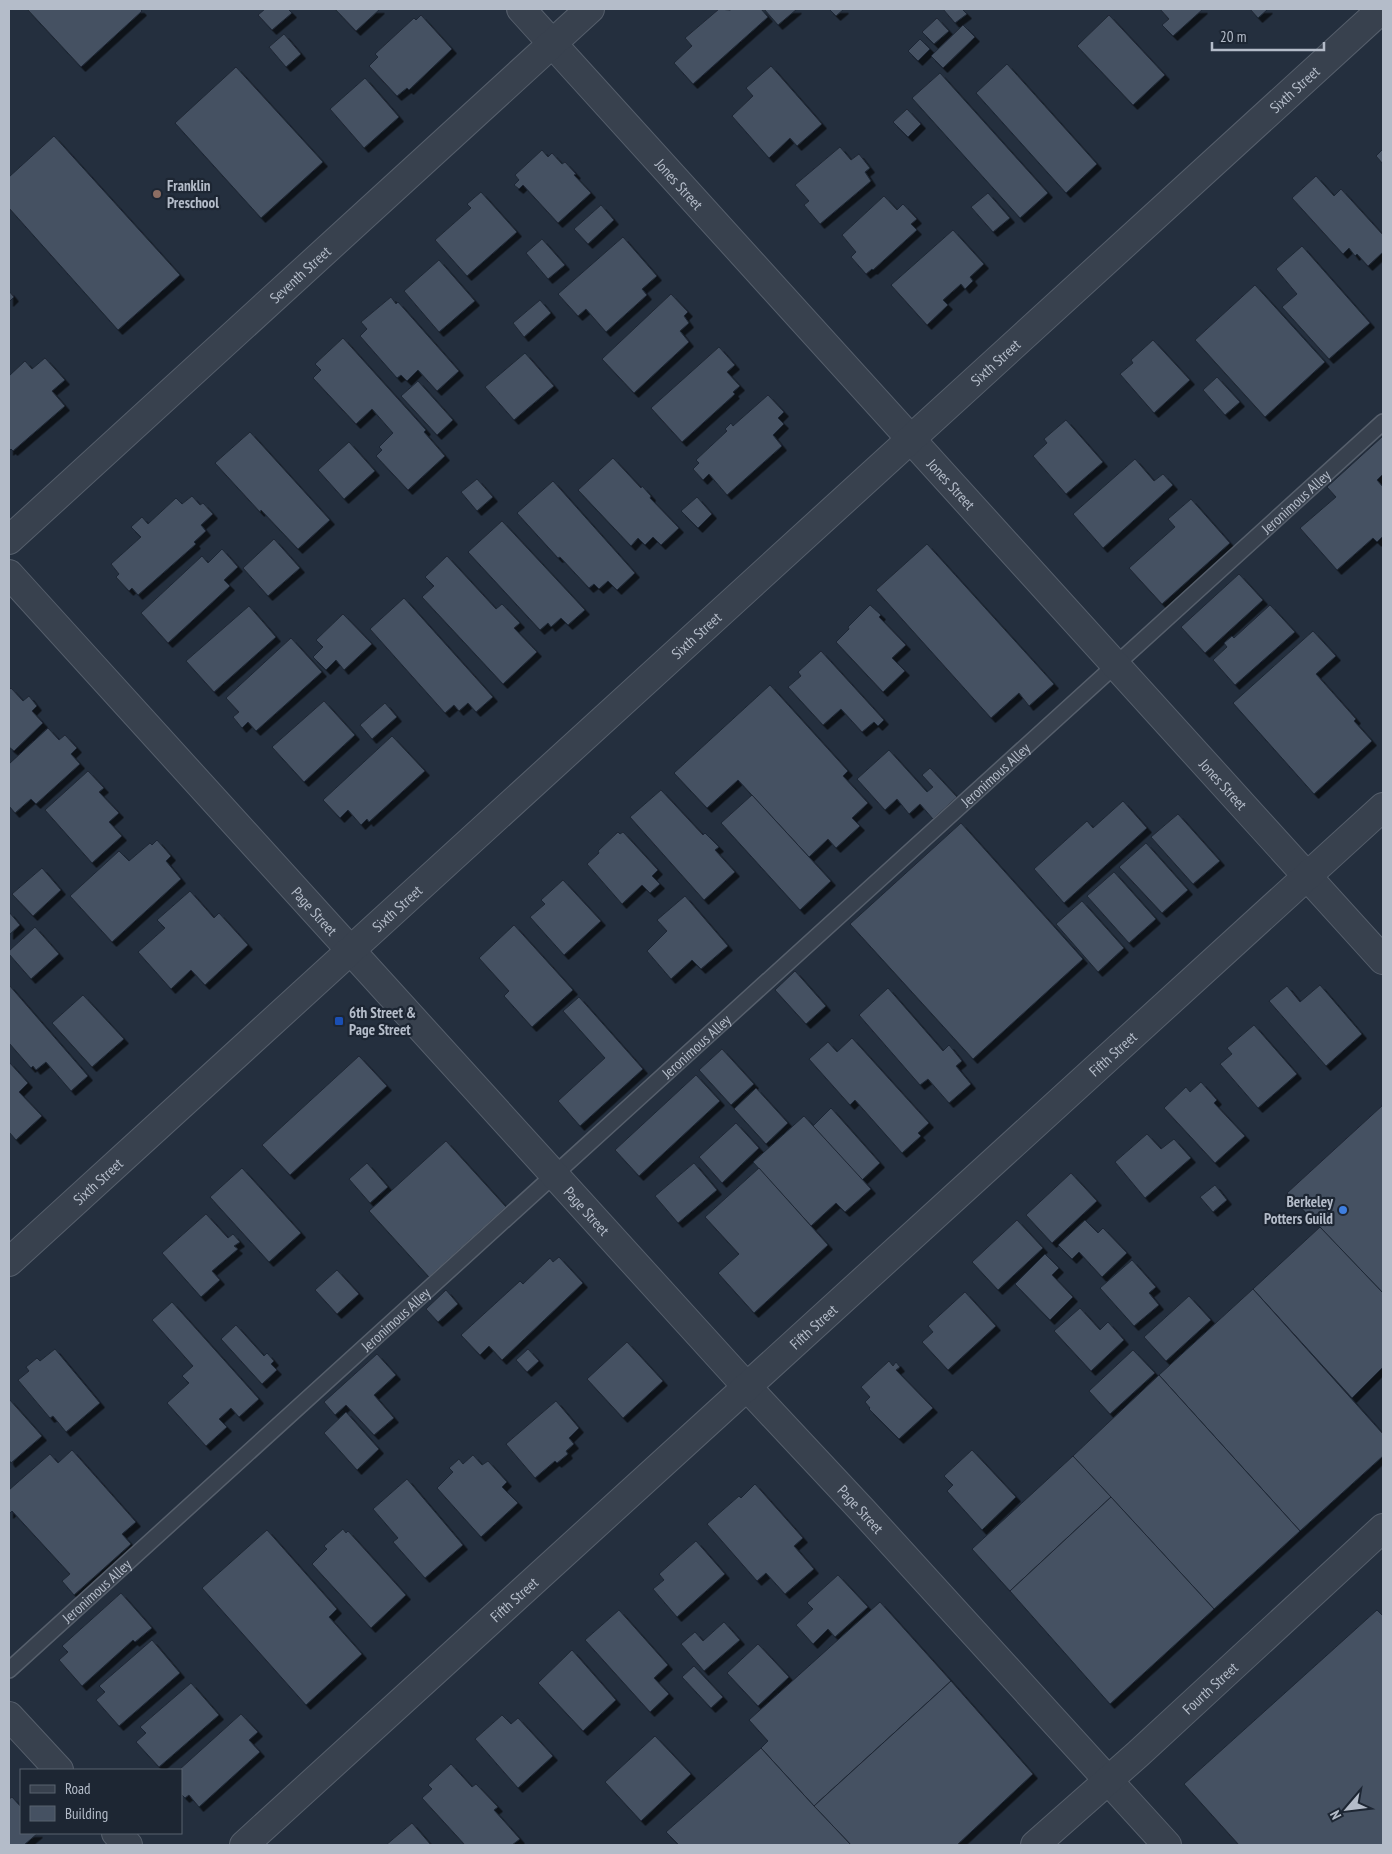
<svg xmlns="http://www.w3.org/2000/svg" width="1392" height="1854" font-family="'PT Sans Narrow',sans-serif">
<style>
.building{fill:#455162;stroke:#1f2835;filter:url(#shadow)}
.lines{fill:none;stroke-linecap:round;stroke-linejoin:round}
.service-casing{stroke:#565f6c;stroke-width:18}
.minor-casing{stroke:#565f6c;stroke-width:30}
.tertiary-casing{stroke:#565f6c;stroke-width:30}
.service{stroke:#38414e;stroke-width:15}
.minor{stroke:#38414e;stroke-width:28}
.tertiary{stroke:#38414e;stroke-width:28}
.education-dot{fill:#8d6e63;stroke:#1d2633;stroke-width:2}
.transit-dot{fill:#1a4fb4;stroke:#1d2633;stroke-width:2}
.shop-dot{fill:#3f7fe0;stroke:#1d2633;stroke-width:2}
.labels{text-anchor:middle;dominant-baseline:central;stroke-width:4.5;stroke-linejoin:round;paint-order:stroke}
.street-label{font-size:15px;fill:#b4bcc9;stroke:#1d2633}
.poi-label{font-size:15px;font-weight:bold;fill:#b4bcc9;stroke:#1d2633;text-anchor:start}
</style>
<defs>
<filter id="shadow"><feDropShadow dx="4.5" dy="4.5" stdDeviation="0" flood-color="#0009"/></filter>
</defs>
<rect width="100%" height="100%" fill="#242f3e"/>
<!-- building -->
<g class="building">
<polygon points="27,9 140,9 142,11 81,67"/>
<polygon points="265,9 288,9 292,13 272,30 258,15"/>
<polygon points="335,9 380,9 356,31"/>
<polygon points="719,9 730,10 732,9 761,9 768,17 693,84 674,63 692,46 685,38"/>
<polygon points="764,9 797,9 778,25"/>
<polygon points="829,9 844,9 836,16"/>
<polygon points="943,9 962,9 967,14 955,23"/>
<polygon points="1160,9 1203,9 1173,36 1162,25 1169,19"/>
<polygon points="1250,9 1268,9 1258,18"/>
<polygon points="421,15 452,49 409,90 407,88 397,96 369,66 378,57 375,54 414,18 416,20"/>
<polygon points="1109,15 1165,75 1133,105 1077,46"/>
<polygon points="937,18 949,31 934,44 922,32"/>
<polygon points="963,25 975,37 943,68 931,56"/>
<polygon points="284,34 301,54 286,67 269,47"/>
<polygon points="920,39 930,49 918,61 908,51"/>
<polygon points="1007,64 1097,164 1066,193 976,93"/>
<polygon points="771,66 822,124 797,146 790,138 769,158 732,116 753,96 746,88"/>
<polygon points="236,67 323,162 261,218 175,123"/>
<polygon points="940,73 1048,193 1020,218 912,98"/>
<polygon points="365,78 399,117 364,148 330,109"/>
<polygon points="907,109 921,124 908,137 893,122"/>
<polygon points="54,136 180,275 118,330 9,208 9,177"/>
<polygon points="840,147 851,160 859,154 870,168 865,172 871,181 820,224 804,205 809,201 795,185"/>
<polygon points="1383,149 1383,164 1376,156"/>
<polygon points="542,150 548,157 552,153 562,164 565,162 576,174 574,175 591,193 558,223 523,185 519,189 514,185 519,180 515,175"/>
<polygon points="1316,176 1334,196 1341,189 1383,235 1383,252 1368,266 1357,254 1355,256 1349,248 1343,254 1292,198"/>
<polygon points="481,192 517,232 467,276 435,240 471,208 467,204"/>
<polygon points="988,193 1010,218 993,232 971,207"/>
<polygon points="884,196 897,210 903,204 917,219 911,224 917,230 873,270 872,269 866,274 851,257 856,252 842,235"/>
<polygon points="601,205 614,220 588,244 574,229"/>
<polygon points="953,230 984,264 970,277 973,281 965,289 961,284 943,300 948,305 927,325 891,285"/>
<polygon points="623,237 657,276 642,289 647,295 606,332 586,309 578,316 558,294"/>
<polygon points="542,239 565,265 548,279 526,253"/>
<polygon points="1302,246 1370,323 1329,359 1282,307 1297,294 1276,269"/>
<polygon points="439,260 475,301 439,332 404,291"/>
<polygon points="1255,285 1325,362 1265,417 1195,340"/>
<polygon points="9,291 14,297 9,302"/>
<polygon points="671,294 688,312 684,316 689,323 680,331 689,342 634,393 602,359"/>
<polygon points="391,297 396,304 398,302 459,371 437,391 418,370 407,381 401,375 397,378 360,336 367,329 361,322"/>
<polygon points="540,300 551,313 524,337 513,323"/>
<polygon points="343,338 426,430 424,432 445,456 408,490 376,456 382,450 379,447 393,433 372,409 356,424 313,378 321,370 315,364"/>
<polygon points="1153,340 1190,380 1154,413 1120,374 1133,363 1131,360"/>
<polygon points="719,347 735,365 727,372 740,386 733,392 735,394 682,442 651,408"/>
<polygon points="525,353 554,386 514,420 485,387"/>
<polygon points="45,358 65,380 52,391 65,406 13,451 11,449 9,451 9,376 25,361 32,369"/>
<polygon points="1217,377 1240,402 1225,415 1203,390"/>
<polygon points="418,381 453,420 437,435 401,396"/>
<polygon points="768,395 784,412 778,418 784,424 773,435 782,446 727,495 709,474 703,480 693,469 699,463 696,460 727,431 725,429 731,423 733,426"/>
<polygon points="1066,420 1103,462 1066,494 1033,456 1047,443 1044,439"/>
<polygon points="250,432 330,520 298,549 261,510 260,512 215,463"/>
<polygon points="1383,436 1383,474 1377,480 1383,487 1383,536 1377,542 1373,538 1337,570 1300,528 1336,497 1327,487"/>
<polygon points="349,442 375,471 344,499 318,470"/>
<polygon points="613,458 641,488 642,486 651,496 650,498 679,528 661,545 653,537 645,545 638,538 631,546 578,490"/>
<polygon points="1135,459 1154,481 1163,474 1173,485 1103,548 1073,514"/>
<polygon points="477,479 493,497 477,511 461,492"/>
<polygon points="553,481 635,573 617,590 608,581 599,589 594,584 589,588 560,557 558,558 517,513"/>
<polygon points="192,496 200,505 203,503 213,514 201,525 206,531 194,542 196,544 138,595 132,588 129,591 116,577 119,574 111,564 141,537 131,527 142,517 148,524 176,498 182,504"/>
<polygon points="697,497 712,514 698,528 681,511"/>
<polygon points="1191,499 1230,543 1162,604 1129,568 1175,527 1168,519"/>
<polygon points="502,521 585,610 568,625 561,618 551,627 548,623 540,630 468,552"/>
<polygon points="274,539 300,568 268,596 243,568"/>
<polygon points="927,544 1054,684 1029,706 1019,693 991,718 876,590"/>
<polygon points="222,549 238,567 224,580 230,586 168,643 141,613 202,556 208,563"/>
<polygon points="447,556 496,609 502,604 520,623 514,628 537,652 503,684 422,597 434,586 425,577"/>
<polygon points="1239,574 1263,600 1205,653 1181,627"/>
<polygon points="404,598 493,697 476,712 468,703 459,711 454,705 445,713 370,629"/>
<polygon points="870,605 881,615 879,617 906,645 892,658 905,671 883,692 836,642 849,629 848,627"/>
<polygon points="1270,605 1295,632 1235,685 1213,660 1227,647 1224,643 1232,636 1234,638"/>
<polygon points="249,606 276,637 214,692 186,661"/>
<polygon points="343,614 372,644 344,670 336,660 326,670 313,657 323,647 316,640"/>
<polygon points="1313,631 1336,656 1316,674 1356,719 1354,721 1372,741 1314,794 1233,703"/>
<polygon points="291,638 322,672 256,731 248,722 242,728 233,717 239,712 226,698"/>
<polygon points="821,651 884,720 878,726 874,722 862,732 841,709 823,725 788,687 801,676 798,672"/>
<polygon points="770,685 848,771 843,776 868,803 852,818 860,826 836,848 828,839 809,857 738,780 707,808 674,773"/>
<polygon points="11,688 23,701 29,696 37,706 32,711 43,723 14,751 9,747 9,690"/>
<polygon points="324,701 355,735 304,782 272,747"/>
<polygon points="385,703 397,717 372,739 360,725"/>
<polygon points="48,728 59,740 65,735 77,748 71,754 80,764 36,804 31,799 15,813 9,806 9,764"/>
<polygon points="392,736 425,771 369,822 367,819 361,825 348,810 340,818 323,800"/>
<polygon points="889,750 927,792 933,787 922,775 930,768 957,797 933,819 920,804 909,814 897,799 885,810 857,779"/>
<polygon points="88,771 104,788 99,792 119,813 109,822 122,836 92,863 45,810"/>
<polygon points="661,790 703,835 705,833 719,847 715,850 735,872 704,900 630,817"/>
<polygon points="752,795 831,881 800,910 721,823"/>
<polygon points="1123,801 1147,828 1064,903 1034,869 1087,821 1093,828"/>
<polygon points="1178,814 1220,861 1193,884 1151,837"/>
<polygon points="961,823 1083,959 973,1059 850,924"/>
<polygon points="618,832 620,834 623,832 658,870 652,876 660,884 650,893 642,885 622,904 587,864 599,853 598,851"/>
<polygon points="157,840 171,856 166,861 181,879 112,942 70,896 119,851 129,861 150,843 152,845"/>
<polygon points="1146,843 1188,890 1162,913 1119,867"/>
<polygon points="42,868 61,890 33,916 12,894"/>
<polygon points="1114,872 1156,919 1129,943 1087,896"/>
<polygon points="563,880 601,921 564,955 530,917 545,904 541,900"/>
<polygon points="190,891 214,918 219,913 248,945 205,985 191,970 171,989 138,952 165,928 157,920"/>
<polygon points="685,896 728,946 701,969 692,960 671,979 647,951 667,931 657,920"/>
<polygon points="1082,901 1124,948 1098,972 1056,924"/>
<polygon points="9,912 20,925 9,935"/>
<polygon points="514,925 573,990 532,1027 504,996 509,991 479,958"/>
<polygon points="35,927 59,954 31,979 9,954 9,951"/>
<polygon points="795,971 826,1006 806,1024 775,990"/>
<polygon points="9,985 88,1076 71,1091 46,1062 36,1070 33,1066 31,1068 9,1043"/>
<polygon points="1320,985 1362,1034 1326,1066 1269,1001 1287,986 1300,1002"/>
<polygon points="888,988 943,1051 949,1045 962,1061 956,1066 971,1084 949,1103 928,1079 920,1085 859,1015"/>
<polygon points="83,995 124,1039 92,1067 52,1023"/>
<polygon points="579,997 643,1069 580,1126 558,1101 605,1058 563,1011"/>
<polygon points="1254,1025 1297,1074 1258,1108 1220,1064 1232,1054 1227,1048"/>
<polygon points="852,1038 929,1123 918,1133 921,1136 902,1153 855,1100 850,1105 809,1059 828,1042 837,1052"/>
<polygon points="722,1049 754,1084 731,1105 699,1070"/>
<polygon points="359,1056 387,1086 290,1175 262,1145"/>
<polygon points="9,1062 28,1083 19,1092 42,1116 16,1140 9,1132"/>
<polygon points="696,1075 720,1101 639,1176 615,1150"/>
<polygon points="1201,1082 1217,1100 1214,1103 1245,1136 1215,1163 1164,1108 1186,1087 1190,1092"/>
<polygon points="756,1088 788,1123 766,1144 734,1109"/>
<polygon points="1383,1105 1383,1293 1287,1193"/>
<polygon points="831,1108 880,1163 862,1180 813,1126"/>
<polygon points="804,1116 871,1189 845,1212 836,1203 811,1226 753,1162"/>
<polygon points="736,1123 759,1148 722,1183 699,1157"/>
<polygon points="1147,1134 1161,1149 1174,1139 1191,1158 1145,1198 1115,1162"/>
<polygon points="446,1141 506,1207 429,1277 369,1211"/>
<polygon points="367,1163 388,1187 370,1203 349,1179"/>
<polygon points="694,1163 717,1190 678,1223 655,1196"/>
<polygon points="242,1168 301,1233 269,1262 210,1197"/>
<polygon points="759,1168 828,1245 754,1313 718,1273 739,1254 705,1217"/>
<polygon points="1071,1173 1097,1201 1052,1243 1026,1215"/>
<polygon points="1215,1185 1227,1200 1213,1212 1200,1197"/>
<polygon points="206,1214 228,1238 233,1234 240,1242 234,1246 238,1249 212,1271 220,1280 201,1297 162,1253"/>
<polygon points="1017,1220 1043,1248 998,1290 972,1262"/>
<polygon points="1085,1220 1098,1233 1103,1228 1127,1253 1102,1277 1079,1252 1072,1259 1058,1245"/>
<polygon points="1320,1227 1383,1293 1383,1367 1352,1398 1253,1289"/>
<polygon points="1045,1254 1059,1268 1052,1275 1073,1297 1050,1320 1015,1284"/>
<polygon points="559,1257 583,1283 502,1360 489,1346 480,1355 461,1335 520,1281 523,1284 550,1258 553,1262"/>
<polygon points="1132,1260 1156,1287 1149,1293 1159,1305 1134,1326 1100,1288"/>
<polygon points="337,1270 359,1294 337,1314 315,1290"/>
<polygon points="1253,1289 1383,1434 1383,1456 1300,1531 1159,1375"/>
<polygon points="446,1290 458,1304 438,1322 426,1309"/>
<polygon points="965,1292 996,1326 948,1370 922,1342 933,1332 928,1326"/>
<polygon points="1189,1296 1211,1320 1166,1361 1144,1337"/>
<polygon points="172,1302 259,1399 239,1417 231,1408 219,1419 227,1427 206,1446 167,1403 189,1383 182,1376 193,1366 152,1320"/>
<polygon points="1080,1308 1100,1330 1108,1322 1124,1340 1091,1371 1054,1331"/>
<polygon points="236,1325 264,1356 267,1353 274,1361 271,1364 277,1370 262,1384 221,1339"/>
<polygon points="627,1342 663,1381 623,1418 587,1379"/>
<polygon points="55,1349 100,1403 66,1432 53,1416 50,1418 18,1380 29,1371 26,1367 37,1358 40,1361"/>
<polygon points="528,1349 539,1361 527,1372 516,1360"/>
<polygon points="1133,1350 1155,1373 1110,1414 1089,1391"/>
<polygon points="377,1354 396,1375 374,1395 394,1418 374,1435 346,1405 335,1415 324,1402"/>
<polygon points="889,1361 893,1366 896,1362 900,1367 896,1370 933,1408 899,1439 869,1409 870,1408 865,1402 870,1397 861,1387"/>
<polygon points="1159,1375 1300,1531 1214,1609 1073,1456"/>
<polygon points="9,1399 42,1436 11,1463 9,1460"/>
<polygon points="556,1401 579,1428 569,1438 574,1444 566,1451 568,1454 557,1463 555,1461 535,1478 506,1444"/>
<polygon points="346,1412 379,1449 357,1470 324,1433"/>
<polygon points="72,1450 136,1522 122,1534 131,1544 74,1595 62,1581 70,1574 12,1511 9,1514 9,1490 50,1454 58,1463"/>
<polygon points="972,1450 1016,1497 982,1530 947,1491 953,1485 944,1476"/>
<polygon points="473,1455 482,1465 488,1461 507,1482 502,1487 518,1503 481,1537 437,1488 453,1472 449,1468 459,1459 463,1464"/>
<polygon points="1073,1456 1111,1497 1010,1591 972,1549"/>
<polygon points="407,1479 463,1545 425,1578 393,1542 398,1538 373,1509"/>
<polygon points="755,1484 803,1538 794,1546 814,1569 785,1594 766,1573 757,1581 707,1524 739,1496 741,1498"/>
<polygon points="1111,1497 1214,1609 1110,1704 1010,1591"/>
<polygon points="343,1529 346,1533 348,1531 406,1595 371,1628 312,1564 327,1549 324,1546"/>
<polygon points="267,1530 337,1609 329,1617 362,1654 306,1705 202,1588"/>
<polygon points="696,1541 725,1574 677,1617 653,1589 664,1580 659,1574"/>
<polygon points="838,1575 868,1607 835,1637 828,1629 813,1644 796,1625 813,1609 807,1603"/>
<polygon points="121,1593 152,1628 135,1642 133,1640 82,1686 59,1660 68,1652 62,1646"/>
<polygon points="880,1602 951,1681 814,1806 761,1748 768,1741 749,1720"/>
<polygon points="619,1610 668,1665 654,1678 669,1694 650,1712 585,1640"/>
<polygon points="1377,1610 1383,1616 1383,1845 1239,1845 1184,1784"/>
<polygon points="724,1622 740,1640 704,1671 681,1644 695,1632 703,1641"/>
<polygon points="152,1640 180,1673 119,1726 96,1700 105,1692 99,1686"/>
<polygon points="758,1644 789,1677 758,1706 727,1673"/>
<polygon points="572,1650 616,1700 583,1731 538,1683"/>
<polygon points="694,1666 723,1697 711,1708 682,1677"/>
<polygon points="951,1681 1033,1774 957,1845 851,1845 814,1806"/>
<polygon points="191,1683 219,1715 159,1767 136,1742 146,1733 140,1727"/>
<polygon points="241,1714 258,1732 249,1740 260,1752 199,1807 189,1795 185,1798 181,1794 181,1770 179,1770"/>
<polygon points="502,1715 511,1724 518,1718 553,1756 518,1788 475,1739"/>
<polygon points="655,1736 691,1774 641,1821 605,1782"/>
<polygon points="761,1748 814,1806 851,1845 679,1845 666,1832"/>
<polygon points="451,1764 472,1787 476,1784 498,1807 494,1810 520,1839 512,1845 465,1845 422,1798 432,1789 428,1785"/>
<polygon points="12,1797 21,1807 21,1833 38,1833 24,1845 9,1845 9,1799"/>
<polygon points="412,1823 431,1845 386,1845"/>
</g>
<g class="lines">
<defs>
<g id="service">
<path id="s1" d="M9 1670 1383 422"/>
</g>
<g id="minor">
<path id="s2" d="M521 9 1383 960"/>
<path id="s3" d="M9 540 590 9"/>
<path id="s4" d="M9 574 747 1387 863 1511 1167 1845"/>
<polyline points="9,1716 59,1770"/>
<polyline points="116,1833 128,1845"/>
<path id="s5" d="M244 1845 1383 807"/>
<path id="s6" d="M1035 1845 1138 1754 1383 1528"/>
</g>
<g id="tertiary">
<path id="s7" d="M9 1262 1382 9"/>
</g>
</defs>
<!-- service casing -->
<use href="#service" class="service-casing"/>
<!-- minor casing -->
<use href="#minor" class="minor-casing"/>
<!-- tertiary casing -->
<use href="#tertiary" class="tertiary-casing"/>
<!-- service -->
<use href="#service" class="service"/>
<!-- minor -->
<use href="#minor" class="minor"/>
<!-- tertiary -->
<use href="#tertiary" class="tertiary"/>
</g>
<!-- markers -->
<circle class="education-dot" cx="157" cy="194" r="5"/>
<rect class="transit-dot" x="334" y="1016" width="10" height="10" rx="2.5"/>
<circle class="shop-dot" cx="1343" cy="1210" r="5"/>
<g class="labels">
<!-- street labels -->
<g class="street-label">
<text stroke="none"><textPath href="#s7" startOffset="1740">Sixth Street</textPath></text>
<text stroke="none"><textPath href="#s2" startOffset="236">Jones Street</textPath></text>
<text stroke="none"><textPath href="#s3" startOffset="394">Seventh Street</textPath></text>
<text stroke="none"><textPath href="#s7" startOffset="1335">Sixth Street</textPath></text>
<text stroke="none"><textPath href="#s2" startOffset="641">Jones Street</textPath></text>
<text stroke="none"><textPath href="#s1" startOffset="1738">Jeronimous Alley</textPath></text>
<text stroke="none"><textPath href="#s7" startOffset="930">Sixth Street</textPath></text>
<text stroke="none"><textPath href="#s1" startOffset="1332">Jeronimous Alley</textPath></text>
<text stroke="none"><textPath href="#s2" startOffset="1046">Jones Street</textPath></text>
<text stroke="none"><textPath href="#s7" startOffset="525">Sixth Street</textPath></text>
<text stroke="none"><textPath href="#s4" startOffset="455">Page Street</textPath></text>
<text stroke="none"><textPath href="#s1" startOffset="928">Jeronimous Alley</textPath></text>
<text stroke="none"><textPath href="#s5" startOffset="1175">Fifth Street</textPath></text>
<text stroke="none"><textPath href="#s7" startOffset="120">Sixth Street</textPath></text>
<text stroke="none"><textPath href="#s4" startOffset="860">Page Street</textPath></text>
<text stroke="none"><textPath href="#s1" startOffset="522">Jeronimous Alley</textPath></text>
<text stroke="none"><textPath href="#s5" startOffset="770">Fifth Street</textPath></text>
<text stroke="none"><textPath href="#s4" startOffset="1265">Page Street</textPath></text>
<text stroke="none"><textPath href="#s1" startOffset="118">Jeronimous Alley</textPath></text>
<text stroke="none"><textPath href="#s5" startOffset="365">Fifth Street</textPath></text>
<text stroke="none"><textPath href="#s6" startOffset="235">Fourth Street</textPath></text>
</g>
<!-- poi labels -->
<g class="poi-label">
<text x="167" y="185">Franklin<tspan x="167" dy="17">Preschool</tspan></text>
<text x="349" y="1012">6th Street &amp;<tspan x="349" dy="17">Page Street</tspan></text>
<text x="1333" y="1201" text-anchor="end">Berkeley<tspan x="1333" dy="17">Potters Guild</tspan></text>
</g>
</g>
<!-- border -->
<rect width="1392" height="1854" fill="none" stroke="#b4bcc9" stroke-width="20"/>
<!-- legend -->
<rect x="20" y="1769" width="162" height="65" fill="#1d2633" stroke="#59626f"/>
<rect x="30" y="1785" width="25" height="8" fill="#38414e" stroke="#59626f"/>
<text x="65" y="1794" font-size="15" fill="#b4bcc9">Road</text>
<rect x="30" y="1806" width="25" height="15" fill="#455162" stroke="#59626f"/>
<text x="65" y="1819" font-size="15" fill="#b4bcc9">Building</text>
<!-- north arrow -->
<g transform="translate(1347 1809) rotate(242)" stroke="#1d2633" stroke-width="4" paint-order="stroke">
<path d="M0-4L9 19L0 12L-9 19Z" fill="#b4bcc9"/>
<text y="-8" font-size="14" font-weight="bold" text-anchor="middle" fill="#b4bcc9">N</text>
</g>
<!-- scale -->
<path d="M1212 42v8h112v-8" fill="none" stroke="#b4bcc9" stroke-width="2.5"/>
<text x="1220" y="42" font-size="15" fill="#b4bcc9" stroke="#1d2633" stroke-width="4" paint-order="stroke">20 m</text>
</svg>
